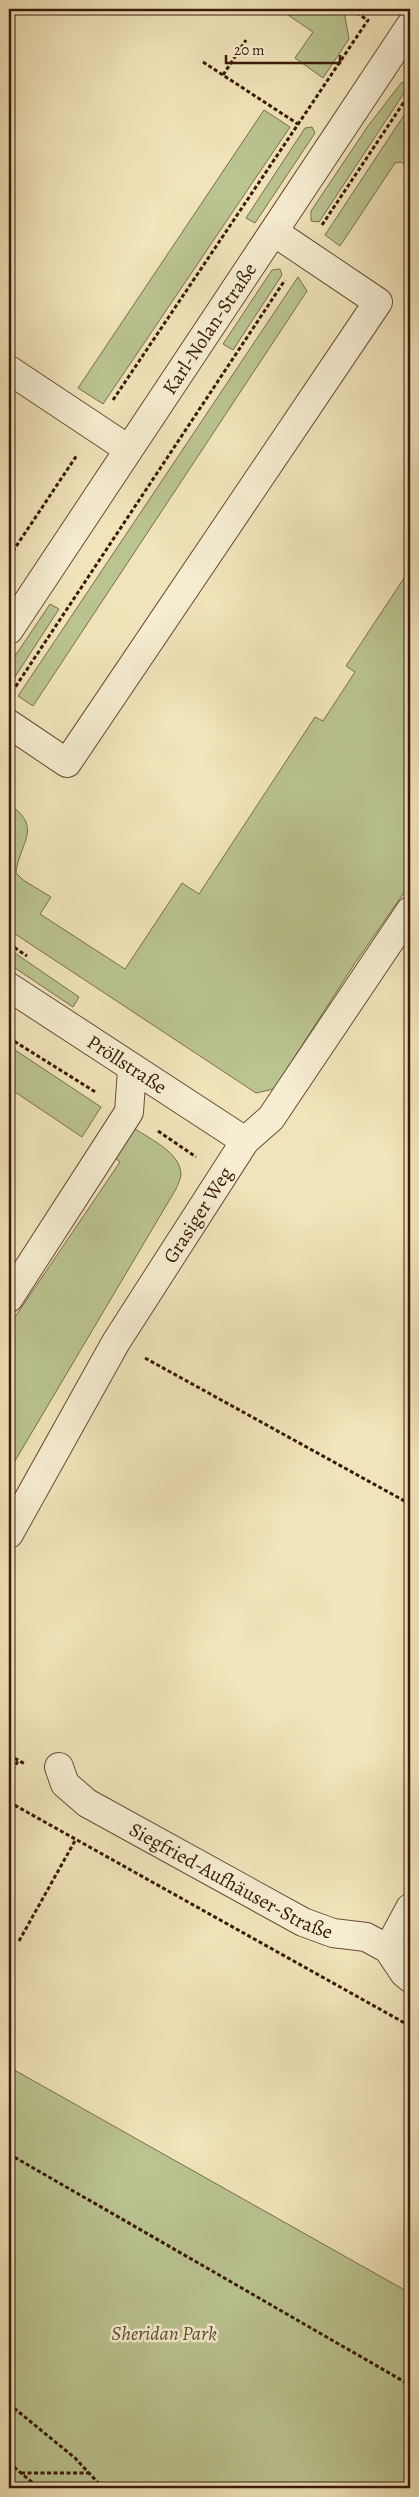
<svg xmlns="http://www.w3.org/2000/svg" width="419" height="2497" font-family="Alegreya,serif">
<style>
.green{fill:#bac490;stroke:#7a6e4d}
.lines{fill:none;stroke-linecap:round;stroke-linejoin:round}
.minor-casing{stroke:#684c36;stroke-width:30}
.path{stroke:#3b190a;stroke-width:3;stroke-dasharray:4 2.5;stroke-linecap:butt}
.minor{stroke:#f6edd2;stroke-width:28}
.labels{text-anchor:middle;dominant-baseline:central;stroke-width:5;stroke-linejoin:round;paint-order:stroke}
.street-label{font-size:20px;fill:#3b190a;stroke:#f6edd2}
.park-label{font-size:20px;font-style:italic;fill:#614c32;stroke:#f6edd2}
</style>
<rect width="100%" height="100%" fill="#f1e4ba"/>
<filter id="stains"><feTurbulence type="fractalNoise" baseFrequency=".004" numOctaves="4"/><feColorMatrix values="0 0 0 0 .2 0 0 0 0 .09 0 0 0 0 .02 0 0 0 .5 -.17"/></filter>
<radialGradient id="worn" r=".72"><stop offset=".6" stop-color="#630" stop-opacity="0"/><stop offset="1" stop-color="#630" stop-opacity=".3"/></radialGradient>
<!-- green -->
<g class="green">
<polygon points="279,9 340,9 344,11 349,39 323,78 295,58 313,32"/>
<polygon points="402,82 408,87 319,222 311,221 311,211 368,126"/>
<polygon points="410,106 410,169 401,162 395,163 340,246 325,235"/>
<polygon points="264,110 290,127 103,404 78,388"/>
<polygon points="312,127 315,133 255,223 246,218 305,128"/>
<polygon points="280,269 282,275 233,350 223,344 272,270"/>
<polygon points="298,277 307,291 33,706 18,696"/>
<path d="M410 569V884L353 966 274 1089 256 1093 9 930V804C44 828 19 843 16 873L23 880 51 897 40 914 125 969 182 883 199 894 315 717 323 721 355 672 346 666Z"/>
<polygon points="50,604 59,609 13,680 9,680 9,665"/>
<polygon points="9,949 79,997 73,1007 9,964"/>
<polygon points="12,1048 101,1107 82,1137 9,1088 9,1052"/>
<path d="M131 1126C147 1138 180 1151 181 1174 181 1178 178 1184 176 1189L9 1471V1326L120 1162 112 1156Z"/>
<polygon points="9,2067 410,2293 410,2488 9,2488"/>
</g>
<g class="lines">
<defs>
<g id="minor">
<polyline points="9,370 128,449"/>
<path id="s1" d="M9 630 410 26"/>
<polyline points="9,724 67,763 378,302 274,232"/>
<path id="s2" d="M9 987 245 1141"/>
<polyline points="9,1298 129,1112 132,1070"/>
<path id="s3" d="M9 1534 116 1342 245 1141 271 1118 410 911"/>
<path id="s4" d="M59 1767 65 1784 87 1803 303 1922 333 1933 366 1937 388 1949 404 1973 410 1978"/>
<polyline points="388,1949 410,1908"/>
</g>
</defs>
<!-- minor casing -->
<use href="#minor" class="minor-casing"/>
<!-- path -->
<g class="path">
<polyline points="351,9 369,21"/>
<polyline points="203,62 298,124"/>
<polyline points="223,75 246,40"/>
<polyline points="322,225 410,93"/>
<polyline points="113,400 368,20"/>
<polyline points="9,557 77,455"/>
<polyline points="12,692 285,280"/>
<polyline points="9,944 27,956"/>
<polyline points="9,1038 97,1093"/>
<polyline points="158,1131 196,1157"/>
<polyline points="145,1358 410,1504"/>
<polyline points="9,1755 25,1764"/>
<polyline points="9,1776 18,1761"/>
<polyline points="9,1802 410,2026"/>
<polyline points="19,1941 76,1839"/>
<polyline points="9,2154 410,2385"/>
<polyline points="9,2404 75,2458 103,2488"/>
<polyline points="9,2463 39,2488"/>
<polyline points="21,2473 88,2473"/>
</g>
<!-- minor -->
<use href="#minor" class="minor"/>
</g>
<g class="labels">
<!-- street labels -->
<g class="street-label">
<text stroke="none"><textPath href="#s1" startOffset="362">Karl-Nolan-Straße</textPath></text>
<text stroke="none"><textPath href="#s2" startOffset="141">Pröllstraße</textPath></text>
<text stroke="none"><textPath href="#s3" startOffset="371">Grasiger Weg</textPath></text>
<text stroke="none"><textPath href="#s4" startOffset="211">Siegfried-Aufhäuser-Straße</textPath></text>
</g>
<!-- park labels -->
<g class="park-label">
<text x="164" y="2333">Sheridan Park</text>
</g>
</g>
<!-- margin -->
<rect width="419" height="2497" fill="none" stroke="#f1e4ba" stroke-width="30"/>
<rect x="10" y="10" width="399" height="2477" fill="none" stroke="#3b190a" stroke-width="2.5"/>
<rect x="15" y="15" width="389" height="2467" fill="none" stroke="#3b190a"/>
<!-- scale -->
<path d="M226 55v8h114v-8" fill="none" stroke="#3b190a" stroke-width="2.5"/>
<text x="234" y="55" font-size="15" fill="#3b190a" stroke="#f6edd2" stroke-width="4" paint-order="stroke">20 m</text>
<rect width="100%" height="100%" filter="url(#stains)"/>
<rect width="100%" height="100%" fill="url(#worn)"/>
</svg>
